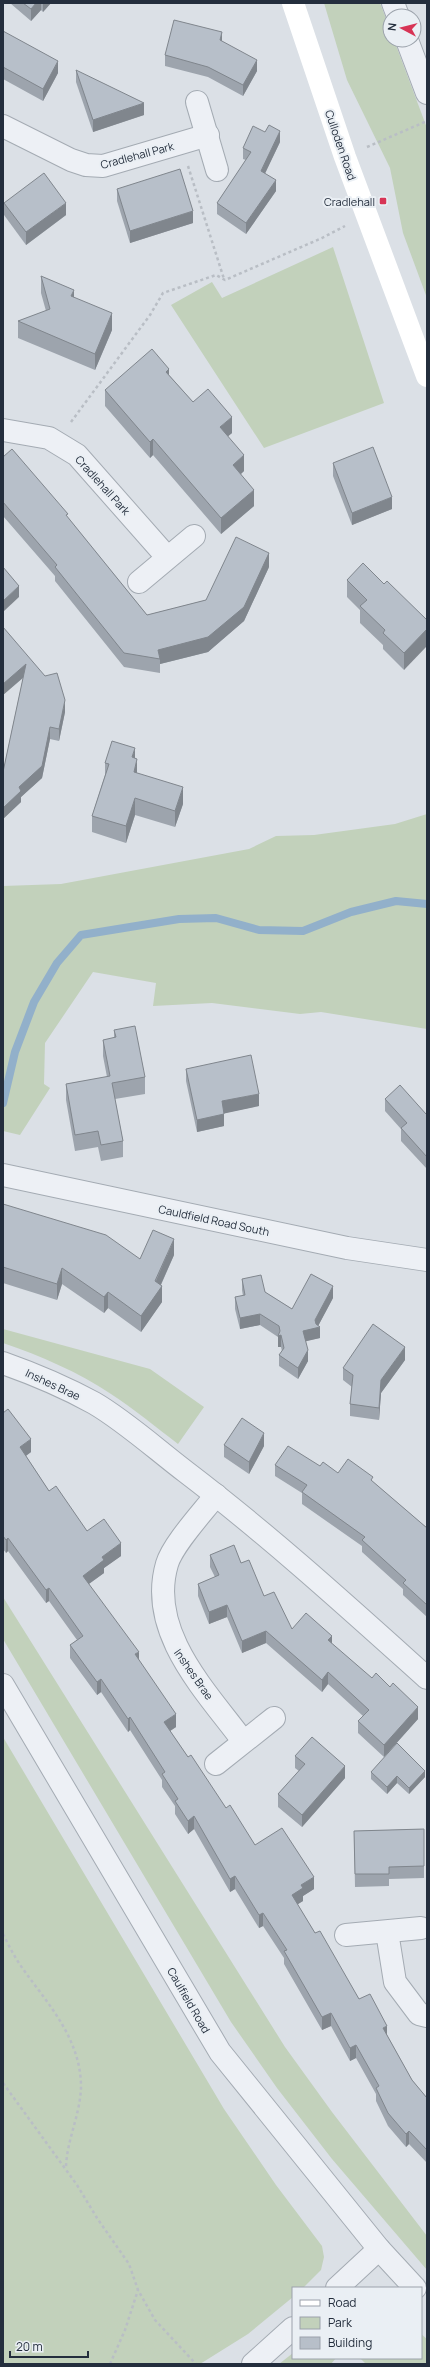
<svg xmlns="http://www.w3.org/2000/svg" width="430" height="2367" font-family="Manrope,sans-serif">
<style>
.green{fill:#c2d1bb}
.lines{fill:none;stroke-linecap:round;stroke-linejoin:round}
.stream{stroke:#92b0ca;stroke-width:8}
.minor-casing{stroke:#a4abb3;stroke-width:24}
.tertiary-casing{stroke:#a4abb3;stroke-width:24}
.path{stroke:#b9bec5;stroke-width:2.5;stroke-dasharray:3 3;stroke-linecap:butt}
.minor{stroke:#edf0f5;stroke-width:22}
.tertiary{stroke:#edf0f5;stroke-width:22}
.secondary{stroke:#fff;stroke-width:22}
.wall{fill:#9da4ad}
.shaded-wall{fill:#80868d}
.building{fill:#b7bfc9;stroke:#80868d}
.poi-dot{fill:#d73455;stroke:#eaeff4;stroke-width:1.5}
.labels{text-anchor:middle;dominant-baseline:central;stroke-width:4;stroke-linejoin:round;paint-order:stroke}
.street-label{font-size:11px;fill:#242e3d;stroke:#eaeff4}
.poi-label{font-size:11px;fill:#242e3d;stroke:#eaeff4;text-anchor:end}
</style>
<rect width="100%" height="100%" fill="#dbe0e6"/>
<!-- green -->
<g class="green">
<polygon points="324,3 380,3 390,29 390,40 394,40 427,128 427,298 403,233 390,168 347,80"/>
<polygon points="333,247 384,403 264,448 171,305 212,282 222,298"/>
<polygon points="427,814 427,1029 321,1012 300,1014 212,1003 153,1006 156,983 93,972 45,1043 44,1084 50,1088 20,1135 3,1131 3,886 61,884 249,849 276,836 314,835 395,824"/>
<path d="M3 1329 150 1369 204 1407 178 1444C156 1427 134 1409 111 1394 78 1372 41 1356 3 1343Z"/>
<polygon points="3,1597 285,2047 332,2112 427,2236 427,2270 332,2159 277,2088 231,2022 3,1639"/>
<polygon points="3,1737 224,2109 276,2185 322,2246 324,2257 321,2270 303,2288 293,2288 293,2297 248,2334 200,2364 3,2364"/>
<polygon points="421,2334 427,2339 427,2364 366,2364 360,2358 421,2358"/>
<polygon points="293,2353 293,2358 336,2358 331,2364 279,2364"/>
</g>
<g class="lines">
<!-- stream -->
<polyline class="stream" points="3,1103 15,1052 34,1002 57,963 81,935 179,919 216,918 259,930 303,931 351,912 396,901 427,904"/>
<defs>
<g id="minor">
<polyline points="393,3 398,16"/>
<polyline points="407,40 427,93"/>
<polyline points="197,102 217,170"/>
<polyline points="3,126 71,160 86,165 103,166 208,135"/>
<polyline points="3,430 49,438 77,455 167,557"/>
<polyline points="139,582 194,536"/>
<polyline points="3,1175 347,1248 427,1260"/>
<path d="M3 1363C34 1374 65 1387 94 1403 125 1421 157 1450 186 1472 270 1536 348 1607 427 1678"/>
<path d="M216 1495C203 1512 173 1544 167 1564 147 1632 206 1691 243 1741"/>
<polyline points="216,1764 274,1718"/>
<polyline points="387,1932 395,1982 419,2014 427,2016"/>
<polyline points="346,1935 421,1928"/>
</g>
<g id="tertiary">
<polyline points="3,1685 220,2052 379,2249 415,2288"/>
<polyline points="337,2288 379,2249"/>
<polyline points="253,2364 293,2328"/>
</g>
</defs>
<!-- minor casing -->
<use href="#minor" class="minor-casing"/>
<!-- tertiary casing -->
<use href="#tertiary" class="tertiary-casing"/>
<!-- path -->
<g class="path">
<polyline points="367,147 427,121"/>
<polyline points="188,166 224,279"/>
<polyline points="71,422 150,315 163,293 216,275 225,280 322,238 345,226"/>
<path d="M3 1934C9 1946 15 1958 23 1969 48 2004 80 2038 81 2085 81 2114 66 2141 66 2169"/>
<polyline points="3,2083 77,2185 97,2218 129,2264 138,2290 155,2320 196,2364"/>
<polyline points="110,2364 125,2330 138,2290"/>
</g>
<!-- minor -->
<use href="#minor" class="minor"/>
<!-- tertiary -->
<use href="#tertiary" class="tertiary"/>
<!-- secondary -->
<polyline class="secondary" points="293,3 345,157 427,376"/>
</g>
<!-- wall -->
<g class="wall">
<polygon points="10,3 51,3 43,12 41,10 31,21"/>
<polygon points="3,31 58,73 43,101 3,79"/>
<polygon points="222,41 257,71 243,96 208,77 165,66 165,55"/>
<polygon points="76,70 144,115 93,132 76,82"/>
<polygon points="280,142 265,173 276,191 246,234 217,214 217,203 246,160 243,159 243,148"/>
<polygon points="117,189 193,223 130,243 117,201"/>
<polygon points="4,203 66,215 26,245 4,215"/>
<polygon points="41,276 74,297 112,330 95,370 18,338 18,321 46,311 41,293"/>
<polygon points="169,375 193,402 232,433 228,436 244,471 241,474 254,506 221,534 153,455 150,458 105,406 105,390"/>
<polygon points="3,457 68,518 147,615 206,600 269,567 244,621 208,652 160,664 160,673 124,667 55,581 55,576 3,516"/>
<polygon points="333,463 392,509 352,525 333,476"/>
<polygon points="347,580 384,584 427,620 404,670 383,649 383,645 360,623 360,610 347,597"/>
<polygon points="3,627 65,712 59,741 50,739 42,778 21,797 21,802 3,819 3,772 23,678 3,695"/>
<polygon points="135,758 137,773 183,804 175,827 135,815 126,843 92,832 92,816 105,775 105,763"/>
<polygon points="114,1030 145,1077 145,1094 115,1099 123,1141 123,1157 101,1161 98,1147 75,1151 66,1100 66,1084 107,1077 103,1056 103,1040 114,1038"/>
<polygon points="186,1069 259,1106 224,1113 224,1126 197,1132 186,1081"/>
<polygon points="385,1099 426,1114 427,1113 427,1169 401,1141 401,1129 385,1111"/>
<polygon points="3,1204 140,1259 174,1255 161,1285 162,1302 141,1332 108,1308 104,1313 62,1284 57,1300 3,1283"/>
<polygon points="242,1279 265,1292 292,1309 333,1298 318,1326 320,1338 305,1341 308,1361 298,1379 279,1366 279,1355 282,1351 281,1347 278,1347 278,1337 260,1325 240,1329 235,1309 235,1297 243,1296 242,1290"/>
<polygon points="405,1360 381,1393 379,1420 350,1416 350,1404 352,1387 343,1380 343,1368"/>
<polygon points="3,1413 31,1452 26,1456 49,1491 87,1531 121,1556 104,1568 104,1573 89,1584 139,1660 176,1727 170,1731 188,1757 226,1808 255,1845 314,1889 303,1896 303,1901 297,1904 315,1933 359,1999 387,2035 412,2080 427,2098 427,2163 409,2144 406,2147 388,2126 376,2101 376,2094 356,2058 350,2061 331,2026 322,2030 284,1964 284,1958 263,1926 259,1928 235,1889 230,1892 194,1829 188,1834 175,1814 175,1806 162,1787 162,1780 130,1730 128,1732 101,1692 97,1695 70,1658 70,1645 77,1640 49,1601 46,1603 8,1551 6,1553 3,1549"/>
<polygon points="224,1445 264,1446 249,1474 224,1457"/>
<polygon points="275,1465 320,1466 338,1473 373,1482 427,1528 427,1617 403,1595 403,1589 362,1552 362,1546 302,1504 302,1493 275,1476"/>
<polygon points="210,1555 241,1563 264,1596 292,1629 332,1644 418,1719 384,1757 358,1733 358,1721 363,1716 328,1684 322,1692 266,1643 242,1653 227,1617 209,1624 198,1596 198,1584 215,1577 210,1567"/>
<polygon points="295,1756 345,1778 302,1827 278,1807 278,1794 299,1771 295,1768"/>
<polygon points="371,1772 425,1777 409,1794 397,1783 387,1794 371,1779"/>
<polygon points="424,1829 424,1878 389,1879 389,1886 355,1887 354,1831"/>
</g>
<!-- shaded-wall -->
<g class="shaded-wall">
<polygon points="36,3 41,3 41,10 31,21 31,9"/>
<polygon points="43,3 51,3 43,12"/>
<polygon points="222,32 222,43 220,40"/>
<polygon points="257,60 257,71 243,96 243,85"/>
<polygon points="58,61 58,73 43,101 43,89"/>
<polygon points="144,103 144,115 93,132 93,120"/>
<polygon points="280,131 280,142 261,182 261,171"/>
<polygon points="276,180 276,191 246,234 246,223"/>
<polygon points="66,203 66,215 26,245 26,232"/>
<polygon points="193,211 193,223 130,243 130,231"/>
<polygon points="74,290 74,306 71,296"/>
<polygon points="112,313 112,330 95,370 95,354"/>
<polygon points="169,369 169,385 166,372"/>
<polygon points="232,417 232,433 220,443 220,427"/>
<polygon points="153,439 153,455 150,458 150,442"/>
<polygon points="244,455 244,471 233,481 233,465"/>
<polygon points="254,490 254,506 221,534 221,518"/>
<polygon points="392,497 392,509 352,525 352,513"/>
<polygon points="269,553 269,567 244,621 208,652 160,664 160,659 158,650"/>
<polygon points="19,586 19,597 3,612 3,601"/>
<polygon points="427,629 427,646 404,670 404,653"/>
<polygon points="26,664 26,675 3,695 3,684"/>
<polygon points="65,700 65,712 59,741 59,729"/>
<polygon points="50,727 50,739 42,778 21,797 21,802 3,819 3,808 19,787"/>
<polygon points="135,748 135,764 132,757"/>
<polygon points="137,759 137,775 134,772"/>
<polygon points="183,787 183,804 175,827 175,811"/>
<polygon points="135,798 135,815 126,843 126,826"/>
<polygon points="259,1094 259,1106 222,1114 222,1101"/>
<polygon points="224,1114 224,1126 197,1132 197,1120"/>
<polygon points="174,1239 174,1255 157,1293 162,1286 162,1302 141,1332 141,1316"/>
<polygon points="62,1268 62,1284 57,1300 57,1284"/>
<polygon points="333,1286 333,1298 317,1328 320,1327 320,1338 303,1342 303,1331 315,1320"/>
<polygon points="108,1292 108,1308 104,1313 104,1297"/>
<polygon points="260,1314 260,1325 240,1329 240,1318"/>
<polygon points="281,1335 281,1347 278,1347 278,1336"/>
<polygon points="405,1347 405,1360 381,1393 379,1420 379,1408 381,1380"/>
<polygon points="308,1350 308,1361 298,1379 298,1368"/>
<polygon points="264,1433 264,1446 249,1474 249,1462"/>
<polygon points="31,1439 31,1452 20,1460 20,1447"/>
<polygon points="8,1538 8,1551 6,1553 6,1540"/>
<polygon points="121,1543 121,1556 104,1568 104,1573 83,1588 83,1576 102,1557"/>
<polygon points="49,1588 49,1601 46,1603 46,1590"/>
<polygon points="227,1605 227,1617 209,1624 209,1612"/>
<polygon points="266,1631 266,1643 242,1653 242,1641"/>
<polygon points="332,1636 332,1648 328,1640"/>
<polygon points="139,1652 139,1665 135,1654"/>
<polygon points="328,1672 328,1684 322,1692 322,1680"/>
<polygon points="101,1679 101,1692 97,1695 97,1682"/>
<polygon points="418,1707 418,1719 384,1757 384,1745"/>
<polygon points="176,1714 176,1727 164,1735 164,1722"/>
<polygon points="130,1717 130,1730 128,1732 128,1719"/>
<polygon points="345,1766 345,1778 302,1827 302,1815"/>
<polygon points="425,1771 425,1777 409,1794 409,1788"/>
<polygon points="397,1776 397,1783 387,1794 387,1787"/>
<polygon points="194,1816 194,1829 188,1834 188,1821"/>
<polygon points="235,1876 235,1889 230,1892 230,1879"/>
<polygon points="314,1877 314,1889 303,1896 303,1901 292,1908 292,1895 301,1885"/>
<polygon points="263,1913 263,1926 259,1928 259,1915"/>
<polygon points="331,2013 331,2026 322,2030 322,2017"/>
<polygon points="387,2026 387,2039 383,2028"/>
<polygon points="356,2045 356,2058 350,2061 350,2048"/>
<polygon points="409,2131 409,2144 406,2147 406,2134"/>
</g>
<!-- building -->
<g class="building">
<polygon points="23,3 36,3 31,9"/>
<polygon points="174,20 222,32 220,40 257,60 243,85 208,67 165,55"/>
<polygon points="3,31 58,61 43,89 3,67"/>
<polygon points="76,70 144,103 93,120"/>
<polygon points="269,125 280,131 261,171 276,180 246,223 217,203 251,152 243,148 253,126 265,132"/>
<polygon points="180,169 193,211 130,231 117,189"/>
<polygon points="44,173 66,203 26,232 4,203"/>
<polygon points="41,276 74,290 71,296 112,313 95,354 18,321 50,309"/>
<polygon points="152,349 169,369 166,372 193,402 208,389 232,417 220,427 244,455 233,465 254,490 221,518 153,439 150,442 105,390"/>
<polygon points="373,447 392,497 352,513 333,463"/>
<polygon points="12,449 68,514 66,515 147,615 206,600 236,537 269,553 244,607 208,637 158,650 160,659 124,653 55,567 57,565 3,502 3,457"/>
<polygon points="363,563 384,584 387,581 427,620 427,629 404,653 383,633 385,630 360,606 367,600 347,580"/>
<polygon points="3,567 19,586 3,601"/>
<polygon points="3,627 45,676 57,673 65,700 59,729 50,727 42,766 19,787 21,791 3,808 3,772 26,664 3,684"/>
<polygon points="112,741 135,748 132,757 137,759 134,772 183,787 175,811 135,798 126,826 92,816 109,764 105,763"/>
<polygon points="135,1026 145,1077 112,1083 123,1141 101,1145 98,1131 75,1135 66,1084 110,1076 103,1040 116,1037 114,1030"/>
<polygon points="251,1055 259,1094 222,1101 224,1114 197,1120 186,1069"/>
<polygon points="400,1085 426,1114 427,1113 427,1157 401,1128 407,1123 385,1099"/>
<polygon points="3,1204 106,1235 140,1259 153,1230 174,1239 155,1281 162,1286 141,1316 108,1292 104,1297 62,1268 57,1284 3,1267"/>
<polygon points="311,1274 333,1286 315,1320 316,1324 320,1327 303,1331 308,1350 298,1368 279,1355 284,1348 281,1335 278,1336 280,1331 279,1326 260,1314 240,1318 235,1297 245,1295 242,1279 261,1275 265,1292 292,1309"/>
<polygon points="373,1324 405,1347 381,1380 379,1408 350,1404 353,1375 343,1368"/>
<polygon points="8,1409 31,1439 20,1447 49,1491 56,1486 87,1531 104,1519 121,1543 102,1557 104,1560 83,1576 139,1652 135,1654 176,1714 164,1722 188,1757 191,1755 226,1808 230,1805 255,1845 282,1828 314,1877 301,1885 303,1888 292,1895 315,1933 320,1931 359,1999 370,1994 387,2026 383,2028 412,2080 427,2098 427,2150 409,2131 406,2134 388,2113 376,2088 379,2086 356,2045 350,2048 331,2013 322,2017 284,1951 287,1950 263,1913 259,1915 235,1876 230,1879 194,1816 188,1821 175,1801 178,1799 162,1774 165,1772 130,1717 128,1719 101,1679 97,1682 70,1645 83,1636 49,1588 46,1590 8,1538 6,1540 3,1536 3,1413"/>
<polygon points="242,1418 264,1433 249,1462 224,1445"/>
<polygon points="288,1446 320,1466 323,1462 338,1473 348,1459 373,1477 371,1480 427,1528 427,1605 403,1583 406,1580 362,1540 365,1537 302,1492 307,1485 275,1465"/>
<polygon points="234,1545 241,1563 249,1560 264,1596 274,1592 292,1629 306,1613 332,1636 328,1640 372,1678 376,1673 390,1687 393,1683 418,1707 384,1745 358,1721 369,1710 328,1672 322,1680 266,1631 242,1641 227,1605 209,1612 198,1584 219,1575 210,1555"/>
<polygon points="312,1737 345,1766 302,1815 278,1794 305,1764 295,1756"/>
<polygon points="397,1743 425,1771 409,1788 397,1776 387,1787 371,1772"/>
<polygon points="424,1829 424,1866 389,1867 389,1874 355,1874 354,1831"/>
</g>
<!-- markers -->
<rect class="poi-dot" x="379" y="197" width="8" height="8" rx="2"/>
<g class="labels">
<!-- street labels -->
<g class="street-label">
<text transform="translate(341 145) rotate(71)">Culloden Road</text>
<text transform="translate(137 155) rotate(-15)">Cradlehall Park</text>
<text transform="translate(103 485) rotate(48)">Cradlehall Park</text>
<text transform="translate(214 1220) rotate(12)">Cauldfield Road South</text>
<text transform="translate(53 1384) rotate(25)">Inshes Brae</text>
<text transform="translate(194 1674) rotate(55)">Inshes Brae</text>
<text transform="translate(189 2000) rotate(60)">Caulfield Road</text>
</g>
<!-- poi labels -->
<g class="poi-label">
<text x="375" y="201">Cradlehall</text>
</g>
</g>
<!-- border -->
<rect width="430" height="2367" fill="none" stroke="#242e3d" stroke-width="8"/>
<!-- legend -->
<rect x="292" y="2287" width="130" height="72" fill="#eaeff4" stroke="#9ba2ab"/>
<rect x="300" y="2300" width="20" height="6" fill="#ffffff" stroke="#9ba2ab"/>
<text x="328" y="2307" font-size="12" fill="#242e3d">Road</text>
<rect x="300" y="2317" width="20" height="12" fill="#c2d1bb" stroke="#9ba2ab"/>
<text x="328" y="2327" font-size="12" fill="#242e3d">Park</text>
<rect x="300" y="2337" width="20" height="12" fill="#b7bfc9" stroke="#9ba2ab"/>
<text x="328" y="2347" font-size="12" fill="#242e3d">Building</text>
<!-- north arrow -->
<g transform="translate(402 28) rotate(277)"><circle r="19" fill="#eaeff4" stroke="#9ba2ab"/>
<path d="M0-3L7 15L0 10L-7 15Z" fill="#d73455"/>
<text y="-6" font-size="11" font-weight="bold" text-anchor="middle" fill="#242e3d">N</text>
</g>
<!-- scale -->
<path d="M10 2351v6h78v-6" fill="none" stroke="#242e3d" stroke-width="2"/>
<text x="16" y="2351" font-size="12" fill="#242e3d" stroke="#eaeff4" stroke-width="3" paint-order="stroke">20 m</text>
</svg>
